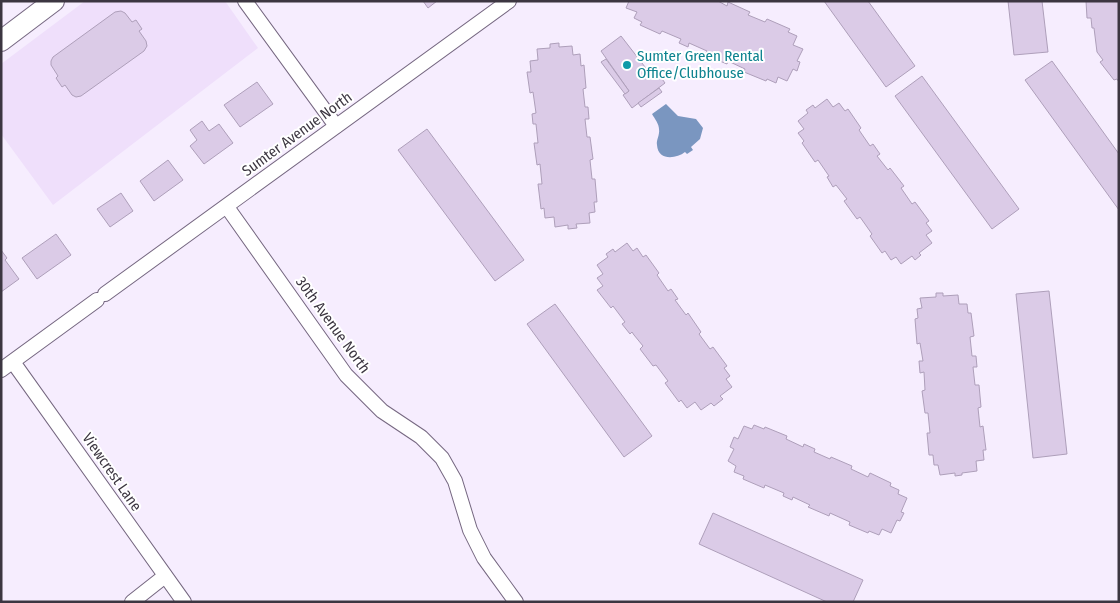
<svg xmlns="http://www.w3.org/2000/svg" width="1120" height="603" font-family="'Fira Sans Condensed',sans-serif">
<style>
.built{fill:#efdffb}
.water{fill:#7a96c0}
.building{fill:#dbcbe7;stroke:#ae9fba}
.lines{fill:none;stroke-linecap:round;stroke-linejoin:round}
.minor-casing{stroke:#756780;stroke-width:16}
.secondary-casing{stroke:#756780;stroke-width:22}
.minor{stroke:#fff;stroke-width:14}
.secondary{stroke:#fff;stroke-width:20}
.culture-dot{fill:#0f9aa8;stroke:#fff;stroke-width:2}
.labels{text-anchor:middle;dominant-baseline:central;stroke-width:4;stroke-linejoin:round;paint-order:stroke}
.culture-label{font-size:15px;fill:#0d838f;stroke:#fff;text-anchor:start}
.street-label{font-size:15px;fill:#3c3641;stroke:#fff}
</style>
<rect width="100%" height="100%" fill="#f6edfe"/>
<!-- built -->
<polygon class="built" points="85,1 225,1 258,48 53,205 1,134 1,64"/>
<!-- water -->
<path class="water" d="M666 104 678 116 696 119 703 128 700 139 691 147 693 150 687 154 685 152C676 159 658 161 657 145 656 140 660 135 659 129 659 124 655 119 652 114Z"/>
<!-- building -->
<g class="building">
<polygon points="423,1 437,1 428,8"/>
<polygon points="629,1 718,1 727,6 728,2 750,12 748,15 765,22 767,19 790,29 788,32 797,36 793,45 803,49 797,61 800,62 797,71 793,69 787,81 778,77 776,83 767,79 766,81 744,72 745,69 728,61 727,64 705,55 707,51 689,43 688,47 679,43 681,39 662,31 660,34 640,25 642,22 634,18 637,12 626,8"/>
<polygon points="824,1 868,1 915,66 886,87"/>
<polygon points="1008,1 1042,1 1048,52 1014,55"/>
<polygon points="1086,1 1119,1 1119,82 1117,79 1114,80 1100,62 1103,60 1097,52 1094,28 1092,28 1091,18 1087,18"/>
<polygon points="121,11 125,13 132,22 136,20 142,29 139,31 146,41 147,46 144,51 81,96 76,97 72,95 65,85 62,87 56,78 58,76 51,65 51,61 53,57 115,12"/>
<polygon points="621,36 652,76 657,72 665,83 632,108 623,95 629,91 601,51"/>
<polygon points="559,43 559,47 572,46 573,55 580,54 581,66 584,65 586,88 583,89 585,107 588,107 589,119 585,119 587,137 590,137 593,159 590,160 592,179 595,179 597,202 594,202 595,212 589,213 590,223 576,224 577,228 568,229 568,225 555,227 554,217 545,218 544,208 541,209 538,184 542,184 540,164 537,165 534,143 538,143 536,124 533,124 532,114 536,113 533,92 530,93 527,72 531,72 530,61 538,60 537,49 550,48 550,44"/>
<polygon points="606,59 629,91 625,94 601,62"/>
<polygon points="1052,61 1119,154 1119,210 1025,80"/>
<polygon points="922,76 1019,209 992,229 895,96"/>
<polygon points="257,82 273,104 240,127 224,105"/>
<polygon points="659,88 662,92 641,107 638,103"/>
<polygon points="827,99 833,107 839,103 845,111 848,109 861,128 859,130 870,146 873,144 880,154 877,156 888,170 890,168 904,186 901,188 912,204 915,202 929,221 926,223 932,231 926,235 932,243 919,253 921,255 915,260 912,256 901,264 896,257 891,260 885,251 882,253 870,236 872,234 860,217 857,219 844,201 847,199 836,185 833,187 827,177 829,176 818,160 815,162 802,143 804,141 798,133 804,129 798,121 808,113 806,110 813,105 815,108"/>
<polygon points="202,121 209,131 219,124 233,143 204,164 190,146 197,140 190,130"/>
<polygon points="427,129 524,260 495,281 398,150"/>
<polygon points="168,160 183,180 154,201 140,181"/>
<polygon points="121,193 133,211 110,227 97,209"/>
<polygon points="56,234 71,255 37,279 22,258"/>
<polygon points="627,243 633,251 637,248 643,257 646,255 659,273 657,275 668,291 671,289 678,299 675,300 686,315 688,313 701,332 699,334 710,349 713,347 727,366 724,368 730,376 726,379 732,387 720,396 723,399 714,406 711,403 701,410 695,402 687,408 681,400 679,402 665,383 668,381 656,365 653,366 640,349 643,346 634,335 632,332 630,334 622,324 625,322 613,306 611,308 597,290 603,286 597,278 603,274 597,265 608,257 606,254 613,249 615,252"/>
<polygon points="1,250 7,258 5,260 19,279 1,292"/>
<polygon points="1049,291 1067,454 1033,458 1016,294"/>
<polygon points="936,293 943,293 943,296 958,295 959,304 967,304 968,313 971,313 974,336 970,337 972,356 976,356 977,367 973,367 975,385 979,385 981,407 978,408 980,427 983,426 986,450 983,450 984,460 976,461 977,471 962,473 962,475 955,476 955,473 940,475 938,465 934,465 933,455 929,455 927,433 930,433 928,413 925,413 922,391 925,390 924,372 920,373 919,361 923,361 920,343 917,344 915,319 918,318 917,309 922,308 920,298 936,297"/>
<polygon points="555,304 652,436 624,457 527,324"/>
<polygon points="754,425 764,429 765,427 787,436 786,439 803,447 804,444 815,449 814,452 830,459 831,457 852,466 851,469 868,477 870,473 891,483 890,486 899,490 898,494 907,498 901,512 904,513 900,521 897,520 891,533 882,529 879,535 869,531 868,533 849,525 850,522 830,513 829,516 808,507 810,505 793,497 792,500 783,496 784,493 765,485 764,488 743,479 744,476 734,472 736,466 728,461 734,449 730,447 734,437 738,439 744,426 752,429"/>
<polygon points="713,513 863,580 853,602 827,602 699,544"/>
</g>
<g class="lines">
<defs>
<g id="minor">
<polyline points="245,1 336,126"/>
<polyline points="227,207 346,375 382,411 421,437 442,458 455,481 470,530 484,558 516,602"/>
<polyline points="105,294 509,1"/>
<polyline points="13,362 184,602"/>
<polyline points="1,370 97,300"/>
<polyline points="132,602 165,576"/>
</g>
<polyline id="secondary" points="1,41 54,1"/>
</defs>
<!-- minor casing -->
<use href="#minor" class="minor-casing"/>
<!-- secondary casing -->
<use href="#secondary" class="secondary-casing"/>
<!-- minor -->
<use href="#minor" class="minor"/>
<!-- secondary -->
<use href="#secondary" class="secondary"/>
</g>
<!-- markers -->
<circle class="culture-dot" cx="627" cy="65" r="5"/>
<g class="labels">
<!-- culture labels -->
<g class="culture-label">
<text x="637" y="56">Sumter Green Rental<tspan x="637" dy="17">Office/Clubhouse</tspan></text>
</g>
<!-- street labels -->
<g class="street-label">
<text transform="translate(297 134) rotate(-36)">Sumter Avenue North</text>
<text transform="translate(333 325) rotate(54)">30th Avenue North</text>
<text transform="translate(112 472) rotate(55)">Viewcrest Lane</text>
</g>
</g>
<!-- border -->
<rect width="1120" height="603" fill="none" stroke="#3c3641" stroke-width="5"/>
</svg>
